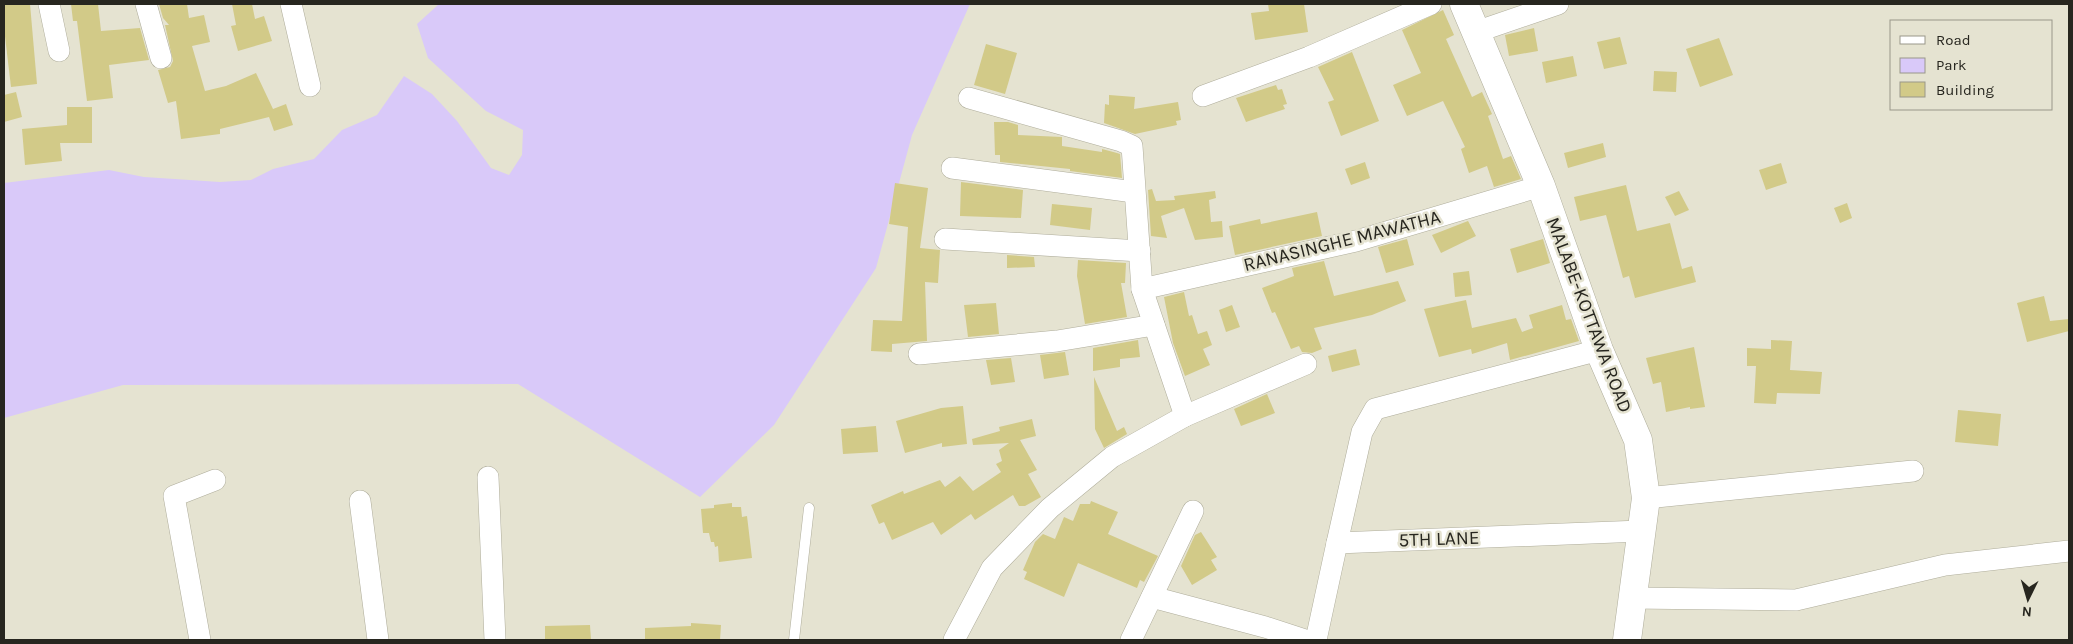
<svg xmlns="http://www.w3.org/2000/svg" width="2073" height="644" font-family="Karla,sans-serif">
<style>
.green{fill:#d9c9f9}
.building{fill:#d2ca88}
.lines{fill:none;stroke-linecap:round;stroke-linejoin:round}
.service-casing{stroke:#afad9b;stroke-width:11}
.minor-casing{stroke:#afad9b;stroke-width:22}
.secondary-casing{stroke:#afad9b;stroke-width:29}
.service{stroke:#fff;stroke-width:10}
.minor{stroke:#fff;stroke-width:21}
.secondary{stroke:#fff;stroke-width:28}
.labels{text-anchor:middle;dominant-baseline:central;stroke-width:5;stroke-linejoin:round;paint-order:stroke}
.street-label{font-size:19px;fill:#27261f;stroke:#e5e3d1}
</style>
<rect width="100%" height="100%" fill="#e5e3d1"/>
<!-- green -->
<polygon class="green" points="439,4 970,4 912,135 876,268 774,425 700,497 518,384 123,385 4,418 4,183 109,170 144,177 220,182 251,180 273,169 314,159 342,130 377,115 404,76 432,94 457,121 491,168 509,175 522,155 523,130 486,111 428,58 417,24"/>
<!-- building -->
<g class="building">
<polygon points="4,4 30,4 37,84 11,87 4,28"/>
<polygon points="71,4 98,4 101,31 140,28 149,60 109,65 113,98 87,101 77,21 73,21"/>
<polygon points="159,4 187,4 189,18 204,15 210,42 192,46 205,91 226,86 256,73 273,109 286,104 293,125 274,131 269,117 220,129 220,134 181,139 176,101 168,103 158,70 170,67 173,61 165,25 169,25 163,18"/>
<polygon points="232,4 252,4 255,19 264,16 272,41 238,51 231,26 236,25"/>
<polygon points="1268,4 1304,4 1308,32 1255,40 1251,13 1269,11"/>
<polygon points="1443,10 1454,35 1446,39 1472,97 1482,92 1492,114 1488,116 1503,159 1511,156 1521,179 1494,187 1487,166 1469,173 1461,149 1465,147 1443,101 1407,116 1393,85 1421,73 1402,30"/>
<polygon points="1534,28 1538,51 1509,56 1505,35"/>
<polygon points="1620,37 1627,64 1604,69 1597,42"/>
<polygon points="1719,38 1733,75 1700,87 1686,49"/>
<polygon points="986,44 1017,53 1005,94 974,85"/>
<polygon points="1352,52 1379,121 1341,136 1328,102 1334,100 1318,67"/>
<polygon points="1573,56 1577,76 1546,83 1542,62"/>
<polygon points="1654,71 1677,72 1676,92 1653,91"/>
<polygon points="1276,85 1278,90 1282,89 1287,104 1283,105 1285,109 1246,122 1236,98"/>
<polygon points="16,92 22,117 4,122 4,95"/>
<polygon points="1109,95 1135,97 1134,109 1178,102 1181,120 1176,121 1177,125 1135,134 1104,123 1105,104 1109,105"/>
<polygon points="67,107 92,107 92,143 60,143 62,161 25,165 22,129 67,125"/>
<polygon points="994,122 1008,122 1018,125 1018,135 1062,137 1062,146 1102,152 1102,149 1117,153 1120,154 1122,178 1070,171 1070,169 1000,162 1000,155 995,155"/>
<polygon points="1603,143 1606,157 1568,168 1564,153"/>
<polygon points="1365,162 1370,178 1351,185 1345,169"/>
<polygon points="1781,163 1787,183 1766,190 1759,170"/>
<polygon points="961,182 1023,190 1021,218 960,216"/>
<polygon points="895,183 928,188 920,248 940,250 938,283 925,282 927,341 892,344 892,352 871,351 873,320 902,321 908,227 889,224"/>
<polygon points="1626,185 1637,231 1670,223 1682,269 1692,266 1696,282 1635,298 1629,276 1623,278 1606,215 1580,221 1574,197"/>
<polygon points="1152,189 1156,201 1175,200 1174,196 1215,191 1216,198 1209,200 1211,222 1222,221 1223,237 1195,240 1184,208 1161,216 1167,238 1151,236 1148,190"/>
<polygon points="1679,191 1689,210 1675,216 1665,197"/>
<polygon points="1847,203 1852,218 1840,223 1834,208"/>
<polygon points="1052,204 1092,208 1090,230 1050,225"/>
<polygon points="1317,212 1322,236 1235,255 1229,226 1260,219 1261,224"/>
<polygon points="1468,221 1476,236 1441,253 1432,235"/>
<polygon points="1407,239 1414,265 1386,273 1378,247"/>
<polygon points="1543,239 1550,263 1517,273 1510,249"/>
<polygon points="1007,255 1034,257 1035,267 1007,268"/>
<polygon points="1078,260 1126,263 1125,283 1121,283 1127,317 1085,324 1077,276"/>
<polygon points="1324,261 1334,296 1398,281 1406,301 1372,315 1314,328 1322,349 1312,353 1302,352 1299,346 1291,349 1275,312 1272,313 1262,288 1294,276 1292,268"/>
<polygon points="1469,271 1472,295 1455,297 1453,273"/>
<polygon points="1184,292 1189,316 1192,315 1198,334 1207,331 1212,345 1203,349 1210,365 1185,376 1173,343 1164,297"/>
<polygon points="2044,296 2050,321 2069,319 2069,331 2027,342 2017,303"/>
<polygon points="1466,300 1472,328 1516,318 1522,332 1533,328 1529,315 1562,305 1566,320 1571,319 1579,341 1510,360 1507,343 1472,354 1471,349 1439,357 1424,309"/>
<polygon points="996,303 999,334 968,337 964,305"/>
<polygon points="1232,305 1240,327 1226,332 1219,310"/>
<polygon points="1138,340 1140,357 1120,359 1120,367 1093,371 1093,348"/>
<polygon points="1771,340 1792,341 1790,370 1822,372 1820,394 1777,393 1776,404 1754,403 1756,366 1747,366 1747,348 1771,349"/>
<polygon points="1694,347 1705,407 1690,409 1690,407 1666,412 1661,382 1653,384 1646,358"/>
<polygon points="1356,349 1360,365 1332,372 1328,356"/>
<polygon points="1065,352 1069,375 1044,379 1040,355"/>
<polygon points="1011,358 1015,382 991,385 986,360"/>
<polygon points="1094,377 1117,431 1124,427 1127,434 1104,448 1095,429"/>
<polygon points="1267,394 1275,413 1241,426 1234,409"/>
<polygon points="963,406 967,444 942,447 942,443 905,453 896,421 941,408"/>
<polygon points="1958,410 2001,414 1998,446 1955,442"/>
<polygon points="1032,419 1036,436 1020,440 1037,470 1028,474 1041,497 1025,506 1019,506 1013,495 975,520 971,514 941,535 933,522 892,540 884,522 879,524 871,505 903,491 904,494 940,480 945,487 960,476 973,491 1001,472 996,464 1002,461 999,450 1009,443 973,445 972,439 1000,431 999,427"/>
<polygon points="876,426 878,452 843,454 841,429"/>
<polygon points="1091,501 1118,512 1108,534 1158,556 1144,582 1140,580 1137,588 1078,563 1064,597 1024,579 1027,572 1023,570 1035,542 1043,534 1055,539 1064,517 1073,521 1080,504 1090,504"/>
<polygon points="732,503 732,507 741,507 742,517 747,516 752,558 719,562 718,546 715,547 714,542 711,542 709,533 703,533 701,509 714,508 714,505"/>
<polygon points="1201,532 1217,557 1211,560 1217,570 1192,585 1181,566 1195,535"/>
<polygon points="691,623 721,625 720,640 645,640 645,628 691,626"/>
<polygon points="590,625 591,640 545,640 545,626"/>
</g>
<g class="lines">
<defs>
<polyline id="service" points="794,640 809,508"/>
<g id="minor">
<polyline points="49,4 59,51"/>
<polyline points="146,4 161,58"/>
<polyline points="291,4 310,86"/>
<polyline points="1476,32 1558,4"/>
<polyline points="1203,96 1309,57 1431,4"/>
<polyline points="952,168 1134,192"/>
<polyline points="945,239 1140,251"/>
<polyline points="1142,289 1356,241 1541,186"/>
<polyline points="919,354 1057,341 1154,325"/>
<polyline points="1185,416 1306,364"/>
<polyline points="488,477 495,640"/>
<polyline points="1646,498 1913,471"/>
<polyline points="360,501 378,640"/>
<polyline points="1337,543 1362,432 1375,409 1599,350"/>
<polyline points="1152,597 1265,627 1305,640"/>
<polyline points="1632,598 1796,600 1945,565 2069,551"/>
<polyline points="200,640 174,496 215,480"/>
<polyline points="954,640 992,568 1050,508 1112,457 1185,416 1142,289 1132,146 1121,141 969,98"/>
<polyline points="1131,640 1193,511"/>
<polyline points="1316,640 1337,543 1641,531"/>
</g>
<polyline id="secondary" points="1464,4 1541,186 1599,350 1638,440 1646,498 1627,640"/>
</defs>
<!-- service casing -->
<use href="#service" class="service-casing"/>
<!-- minor casing -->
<use href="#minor" class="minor-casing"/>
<!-- secondary casing -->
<use href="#secondary" class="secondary-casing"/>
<!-- service -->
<use href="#service" class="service"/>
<!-- minor -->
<use href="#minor" class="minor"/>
<!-- secondary -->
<use href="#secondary" class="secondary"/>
</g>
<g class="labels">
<!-- street labels -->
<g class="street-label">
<text transform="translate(1342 241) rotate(-14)">RANASINGHE MAWATHA</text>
<text transform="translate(1589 315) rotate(69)">MALABE-KOTTAWA ROAD</text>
<text transform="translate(1439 539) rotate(-2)">5TH LANE</text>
</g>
</g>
<!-- border -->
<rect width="2073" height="644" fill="none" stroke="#27261f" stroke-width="10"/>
<!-- legend -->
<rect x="1890" y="20" width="162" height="90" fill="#e5e3d1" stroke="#99978a"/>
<rect x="1900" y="36" width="25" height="8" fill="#ffffff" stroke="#99978a"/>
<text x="1936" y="45" font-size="15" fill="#27261f">Road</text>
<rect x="1900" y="58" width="25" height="15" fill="#d9c9f9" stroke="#99978a"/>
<text x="1936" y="70" font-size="15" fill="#27261f">Park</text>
<rect x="1900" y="82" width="25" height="15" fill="#d2ca88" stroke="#99978a"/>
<text x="1936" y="95" font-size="15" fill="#27261f">Building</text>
<!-- north arrow -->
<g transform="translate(2028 599) rotate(185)" stroke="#e5e3d1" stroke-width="4" paint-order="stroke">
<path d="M0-4L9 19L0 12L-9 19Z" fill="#27261f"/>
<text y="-8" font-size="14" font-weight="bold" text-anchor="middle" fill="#27261f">N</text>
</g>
</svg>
